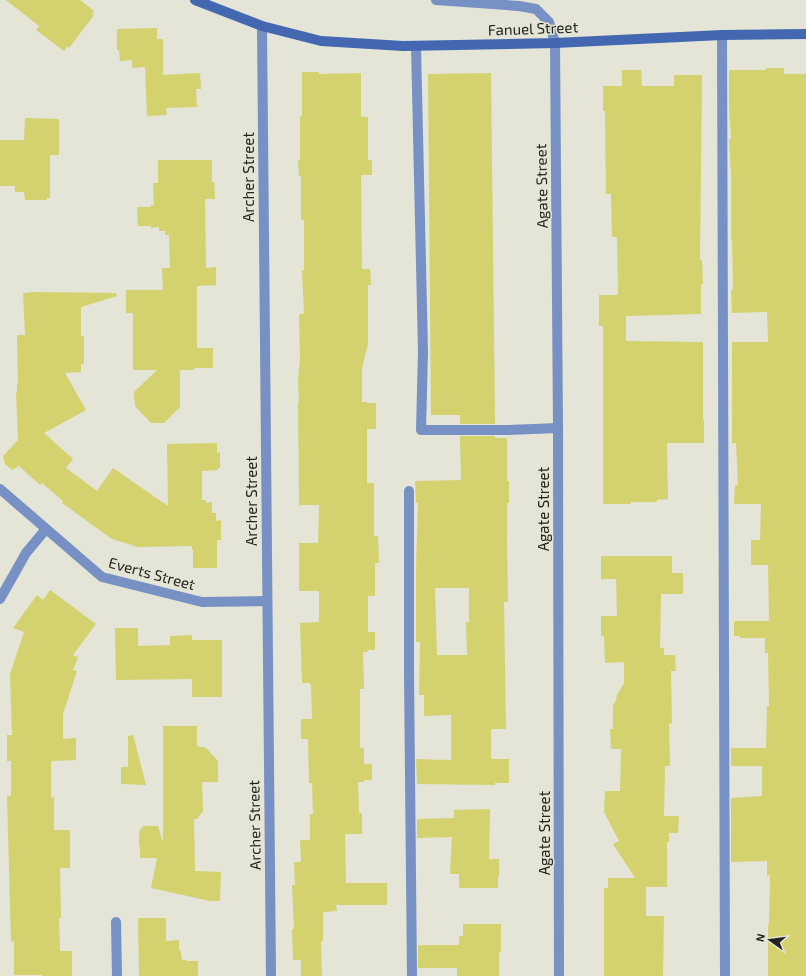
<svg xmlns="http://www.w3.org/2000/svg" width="806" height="976" font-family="'Exo 2',sans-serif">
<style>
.building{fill:#d3d26f;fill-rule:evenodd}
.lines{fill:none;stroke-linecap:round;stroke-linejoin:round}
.lane{stroke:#7791c4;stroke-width:10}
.street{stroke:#7791c4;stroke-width:10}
.secondary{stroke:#4368b1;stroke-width:10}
.labels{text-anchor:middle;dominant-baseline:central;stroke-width:3;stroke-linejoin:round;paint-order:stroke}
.street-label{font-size:15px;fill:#24241f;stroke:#e4e4d7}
</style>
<rect width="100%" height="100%" fill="#e4e4d7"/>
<!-- building -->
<g class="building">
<polygon points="6,0 80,0 94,11 92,14 94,15 69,48 68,46 64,51 36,30 39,26"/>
<polygon points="157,28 157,39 163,39 163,75 200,73 201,89 196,89 197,107 166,108 167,115 147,116 145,67 132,68 132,60 120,61 119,50 117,50 117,29"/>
<polygon points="766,68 784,68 784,74 806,74 806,976 768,976 768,925 769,925 770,875 767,876 767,861 731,862 731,798 762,796 762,766 731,766 731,748 766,748 767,706 769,706 768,653 765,653 765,638 740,638 740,636 734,636 734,621 769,621 768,565 751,565 751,540 760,540 761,504 734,504 735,485 738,485 736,443 732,443 732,342 768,342 767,312 732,313 731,290 733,290 732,240 731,240 731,173 729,139 731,139 729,107 729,70 766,70"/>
<polygon points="622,70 641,70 642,86 674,86 674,75 702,75 700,260 702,260 703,284 701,284 701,314 626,316 626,341 703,342 703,420 704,420 704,443 667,443 668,499 657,500 657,502 631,502 631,504 603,504 603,326 599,326 599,295 618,295 617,237 612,237 611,194 606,194 605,111 603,111 603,86 622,86"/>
<polygon points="302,72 319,72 318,74 361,73 361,117 368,117 368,160 372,160 372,175 361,175 362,269 370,269 371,285 368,285 368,344 362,368 362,402 367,402 367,403 376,403 376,429 367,429 367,483 374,483 374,536 378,536 379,563 375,563 375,596 368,596 368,632 375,632 375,650 368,650 367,652 363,652 364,689 360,689 360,748 364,748 364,764 372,764 372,780 364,780 364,782 358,782 359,813 362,813 362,834 345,834 346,883 387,883 387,905 336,905 337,911 323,912 323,941 321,941 322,976 301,976 301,960 293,960 292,929 294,929 292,885 295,885 294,862 301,862 300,840 310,840 310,814 313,814 312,783 309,783 308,739 301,739 301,719 312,719 311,685 310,685 310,683 302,683 300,623 319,622 319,591 299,591 299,543 318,543 319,505 299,505 298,402 299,402 298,379 300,358 299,314 304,314 302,270 304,270 304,220 301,220 301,176 299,176 298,160 300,160 300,116 302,116"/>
<polygon points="491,73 495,424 460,424 460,415 431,415 428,74"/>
<polygon points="25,118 59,119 59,155 50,155 50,198 47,198 47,200 25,200 24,192 15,192 15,186 0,186 0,140 24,140"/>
<polygon points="158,160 212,160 212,182 214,182 215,199 205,199 206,268 216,267 216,285 197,286 197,348 213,348 213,368 194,368 194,370 180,370 180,407 164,423 151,423 135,406 134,392 157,370 133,370 133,313 126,313 126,290 163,290 162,268 170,268 169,235 165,235 165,231 159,231 159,227 151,228 151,226 138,226 137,207 151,207 151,205 154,205 153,183 158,183"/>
<polygon points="36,292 116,293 117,296 81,307 81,336 84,336 84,364 81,364 81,372 65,373 86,410 44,433 73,459 66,468 97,491 113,468 168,506 167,444 217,443 217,453 220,452 220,468 217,468 218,470 202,471 202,500 206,500 206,503 212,502 212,513 216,513 216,521 221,520 221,540 217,540 217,568 193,568 193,550 192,550 192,546 138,547 112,539 62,503 63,501 42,483 40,485 19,466 12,470 5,464 3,456 18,440 16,392 17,392 17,384 18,384 17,335 25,335 23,293"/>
<path d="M460 436H495V438H507V481H509V503H507V539L508 602H504L506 729H491V759H509V783H495V785L417 784 416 759 451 760V715L424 716V695H419L420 642H416V569L418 503H416L415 481 461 480ZM435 588H469V622H466L467 655H437Z"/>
<polygon points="601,556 672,556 672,573 683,573 683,594 661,594 660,648 664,648 664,655 675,655 676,671 671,671 672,723 669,724 670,766 665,766 664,816 679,816 678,833 669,833 669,842 667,842 667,887 646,887 646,916 664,916 663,976 604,976 604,888 608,888 608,878 635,878 613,844 619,841 604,812 605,791 620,791 621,749 611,749 610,729 613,729 613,706 617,698 616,697 624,683 624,662 605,663 604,636 601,636 601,616 617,616 616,579 601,579"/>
<polygon points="50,590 96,624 73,655 78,657 73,670 77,671 63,714 63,739 76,738 76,760 51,761 51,798 54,797 54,830 70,830 70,868 60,868 61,918 59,918 60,951 72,951 72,976 42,976 42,975 14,975 14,941 11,942 7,796 11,796 11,761 7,761 7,735 12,735 10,674 24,632 13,628 37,595 43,600"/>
<polygon points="115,628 138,628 138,646 170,645 170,636 192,635 192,640 222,640 222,697 192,697 192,679 116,680"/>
<polygon points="163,726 197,726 197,746 206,748 218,761 218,782 202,782 203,811 197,819 194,819 195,871 221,872 220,901 210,901 151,888 157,858 140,858 140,847 139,845 139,832 143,826 158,826 162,840 163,840"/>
<polygon points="133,735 146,785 121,784 121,767 128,767 128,736"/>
<polygon points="490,809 489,859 499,859 499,876 498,876 498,888 459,888 459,874 450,874 452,837 417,838 417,819 454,818 454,810"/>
<polygon points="138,918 166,918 166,941 179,940 179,949 181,952 182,960 187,960 187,961 198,961 198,976 139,976"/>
<polygon points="463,924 501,924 501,952 499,952 499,976 457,976 457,968 418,968 418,945 459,945 459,936 463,936"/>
</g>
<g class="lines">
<!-- lane -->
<g class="lane">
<polyline points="436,0 519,6 536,9 549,22 555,43"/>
<polyline points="722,35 725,976"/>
<polyline points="416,46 423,352 421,430 508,430 558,428"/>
<polyline points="409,491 409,673 412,976"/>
<polyline points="116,922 117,976"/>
</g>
<!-- street -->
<g class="street">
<polyline points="262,26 271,976"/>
<polyline points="555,43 558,428 559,976"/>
<polyline points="0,489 102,577 202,602 267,601"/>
<polyline points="0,599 26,553 46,529"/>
</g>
<!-- secondary -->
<polyline class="secondary" points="195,0 262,26 321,41 403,46 555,43 722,35 806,34"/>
</g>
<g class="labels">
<!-- street labels -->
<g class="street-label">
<text transform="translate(533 28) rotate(-2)">Fanuel Street</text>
<text transform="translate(248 177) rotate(-90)">Archer Street</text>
<text transform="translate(541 186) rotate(-91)">Agate Street</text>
<text transform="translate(251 501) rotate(-90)">Archer Street</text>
<text transform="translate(543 509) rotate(-90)">Agate Street</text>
<text transform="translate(152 573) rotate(15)">Everts Street</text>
<text transform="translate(254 825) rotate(-91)">Archer Street</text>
<text transform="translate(544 833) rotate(-90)">Agate Street</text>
</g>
</g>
<!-- north arrow -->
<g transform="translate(770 940) rotate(284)" stroke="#e4e4d7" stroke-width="3" paint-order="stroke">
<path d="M0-3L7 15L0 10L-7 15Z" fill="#24241f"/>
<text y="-6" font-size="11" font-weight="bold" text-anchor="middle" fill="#24241f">N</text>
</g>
</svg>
